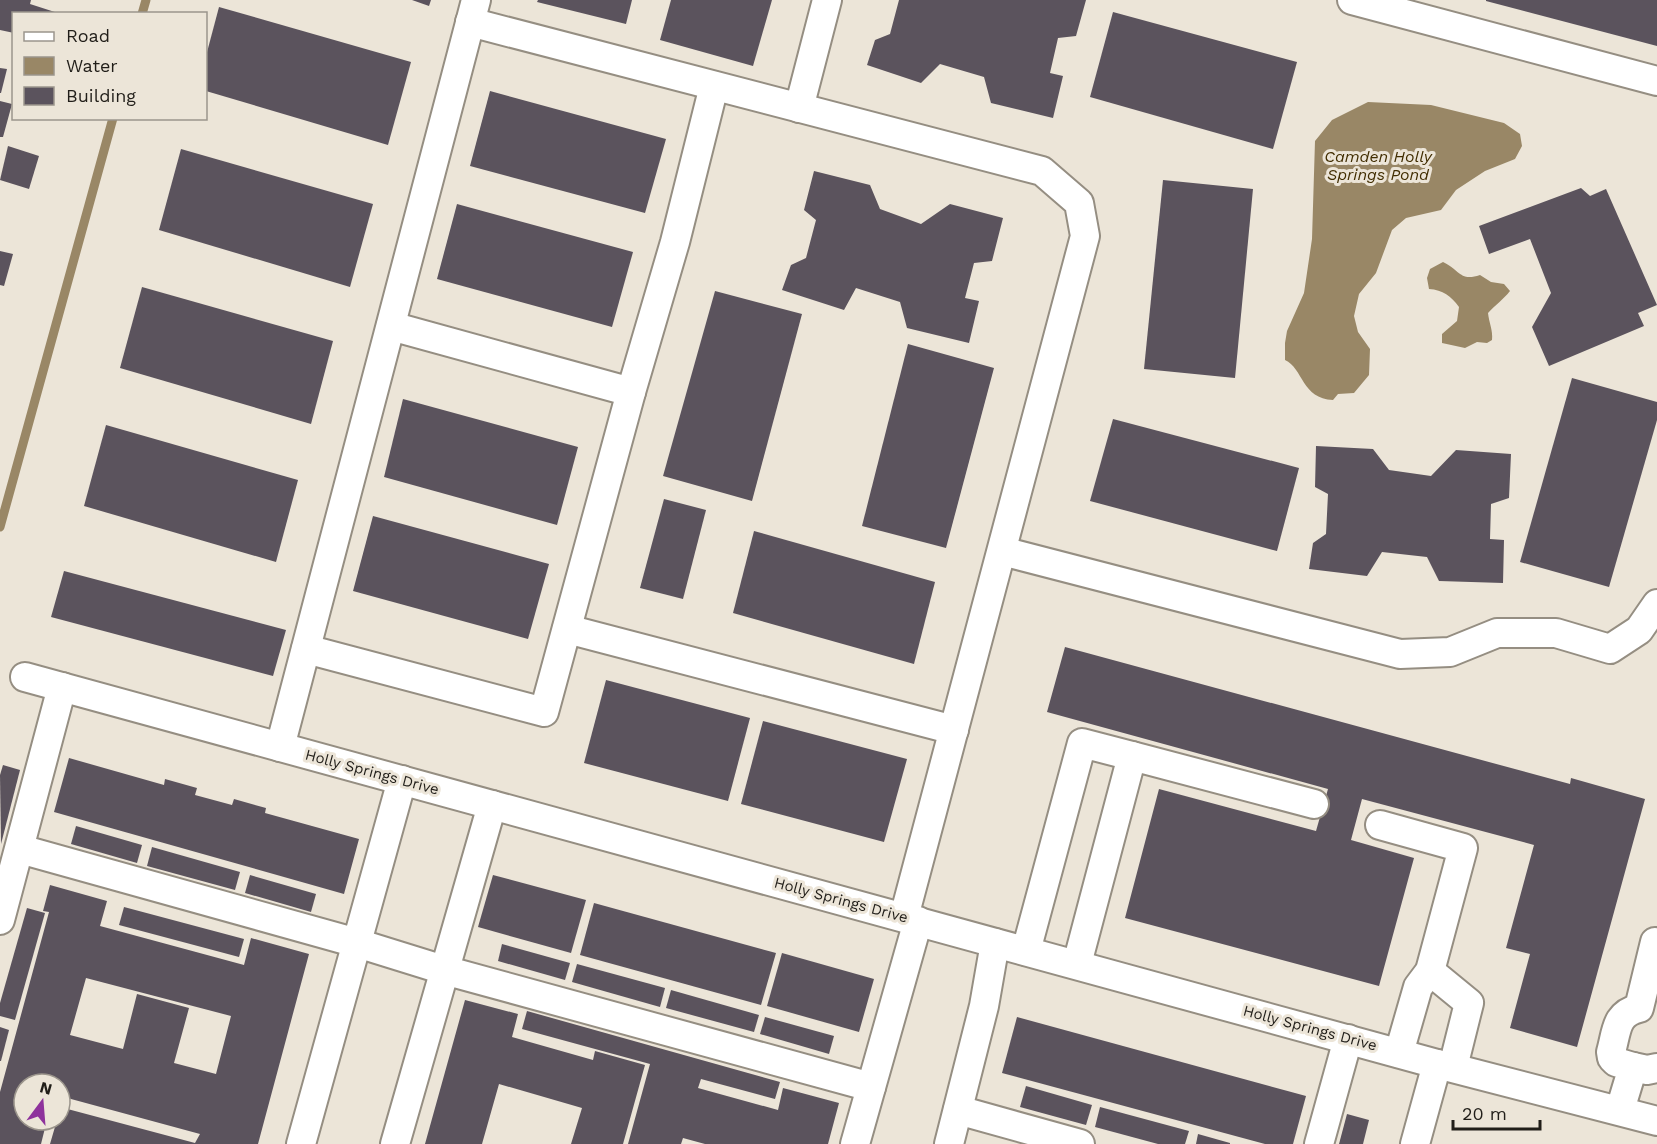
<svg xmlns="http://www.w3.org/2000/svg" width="1657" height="1144" font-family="'Work Sans',sans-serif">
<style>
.water{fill:#998766}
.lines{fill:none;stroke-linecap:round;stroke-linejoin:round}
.stream{stroke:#998766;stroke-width:9}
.building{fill:#5b535d;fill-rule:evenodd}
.minor-casing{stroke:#958e82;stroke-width:32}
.minor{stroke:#fff;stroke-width:28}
.labels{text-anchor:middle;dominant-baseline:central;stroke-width:6;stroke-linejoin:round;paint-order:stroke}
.street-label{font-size:15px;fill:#211e19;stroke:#ece5d8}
.water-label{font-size:16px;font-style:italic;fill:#412d00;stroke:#ece5d8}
</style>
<rect width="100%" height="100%" fill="#ece5d8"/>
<!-- water -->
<g class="water">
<path d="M1368 102 1431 105 1504 123 1520 134 1522 146 1515 159 1485 171 1456 190 1441 210 1406 218 1392 230 1376 273 1359 294 1354 316 1358 332 1370 349 1369 375 1354 393 1338 394 1333 400C1302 399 1303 368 1285 360V343L1287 331 1304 293 1312 239 1315 141 1332 120Z"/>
<path d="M1443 262C1460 270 1460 282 1480 275L1491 282 1504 284 1510 291C1503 300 1495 305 1488 313 1489 323 1493 330 1492 340L1487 343 1477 342 1465 348 1442 343V334L1457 321 1459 307C1451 296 1443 290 1429 289L1427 278 1430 269Z"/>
</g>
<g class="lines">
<!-- stream -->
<g class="stream">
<polyline points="142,14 146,0"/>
<polyline points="0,527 113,118"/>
</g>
</g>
<!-- building -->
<g class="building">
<polygon points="0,0 31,0 30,4 61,14 14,14 14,33 0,30"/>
<polygon points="412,0 431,0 429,6"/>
<polygon points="538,0 632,0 626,24 537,2"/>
<polygon points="671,0 772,0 753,66 660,40"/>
<polygon points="899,0 1086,0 1076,36 1058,38 1050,73 1063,76 1053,118 991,103 984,77 940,64 921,83 867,65 875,40 890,34"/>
<polygon points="1486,0 1657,0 1657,46 1486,1"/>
<polygon points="219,7 411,62 388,145 206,91 206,56"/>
<polygon points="1113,12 1297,62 1273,149 1090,97"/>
<polygon points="0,68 7,69 1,93 0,93"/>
<polygon points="490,91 666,139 645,213 470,166"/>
<polygon points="0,101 12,104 3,137 0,137"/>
<polygon points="8,146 39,156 29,189 0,180"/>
<polygon points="181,149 373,204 350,287 159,230"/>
<polygon points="814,171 870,185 880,209 921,224 950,204 1003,218 992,261 974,263 965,298 979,301 969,343 907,328 900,302 856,288 844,310 782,290 791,265 806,258 816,220 804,210"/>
<polygon points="1163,180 1253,189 1235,378 1144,369"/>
<polygon points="1581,188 1590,196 1606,189 1657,305 1638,313 1644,326 1549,366 1532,327 1551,293 1530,239 1489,254 1479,226"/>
<polygon points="457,204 633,252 612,327 437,279"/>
<polygon points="0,251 13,254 4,286 0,285"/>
<polygon points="142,287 333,341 311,424 120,368"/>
<polygon points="715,291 802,314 752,501 663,476"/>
<polygon points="908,344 994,368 946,548 862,526"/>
<polygon points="1572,378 1657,402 1657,420 1609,587 1520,562"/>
<polygon points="403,399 578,447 557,525 384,477"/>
<polygon points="1113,419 1299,468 1277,551 1090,501"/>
<polygon points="106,425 298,480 276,562 84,506"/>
<polygon points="1316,446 1373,449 1389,470 1431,476 1456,450 1511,454 1509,498 1491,504 1490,539 1504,540 1503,583 1439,581 1427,557 1382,552 1367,576 1309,569 1313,543 1326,534 1328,494 1315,487"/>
<polygon points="664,499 706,510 683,599 640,588"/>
<polygon points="373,516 549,564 528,639 353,591"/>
<polygon points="754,531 935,582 914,664 733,613"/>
<polygon points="64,571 286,630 273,676 51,617"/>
<polygon points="1065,647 1570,784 1571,778 1645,799 1577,1047 1510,1028 1530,954 1506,948 1534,845 1362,799 1351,840 1414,858 1379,986 1125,918 1159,789 1316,831 1328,789 1047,712"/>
<polygon points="606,680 750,718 728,801 584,763"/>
<polygon points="763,721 907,759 884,842 741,804"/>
<polygon points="69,758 164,785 165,779 197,788 195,795 232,805 234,799 266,808 265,813 359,839 344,894 54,812"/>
<polygon points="3,765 20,770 1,844 0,775"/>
<polygon points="76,826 142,845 137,863 71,844"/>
<polygon points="152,847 240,872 235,890 147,866"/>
<polygon points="250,875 316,894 311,912 245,893"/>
<polygon points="493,875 586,900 571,953 478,927"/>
<path d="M50 885 107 901 100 926 244 965 251 938 309 954 258 1144H50L57 1120H60V1107L195 1143 200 1134 60 1096V1084H24V1120H47L41 1144H0V1092L49 912 43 911ZM86 978 231 1016 216 1074 174 1063 189 1008 137 994 123 1049 70 1035Z"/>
<polygon points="594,903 776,953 761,1005 580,955"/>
<polygon points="124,907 244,939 239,957 119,925"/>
<polygon points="27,908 45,913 15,1020 0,1016 0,1003"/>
<polygon points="502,944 570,963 565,980 498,961"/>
<polygon points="782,953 874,979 859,1032 767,1006"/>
<polygon points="577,964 665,988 660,1007 572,982"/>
<polygon points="671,990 759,1015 754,1032 666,1008"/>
<polygon points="465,1000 518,1014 512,1037 593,1060 595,1051 645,1065 623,1144 571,1144 582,1108 499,1084 482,1144 425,1144"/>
<polygon points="527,1011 780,1082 775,1099 701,1079 698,1088 778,1110 783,1088 839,1103 828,1144 705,1144 683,1138 681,1144 628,1144 650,1064 522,1029"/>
<polygon points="765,1017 834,1036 829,1054 760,1034"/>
<polygon points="1017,1017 1306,1096 1293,1144 1265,1144 1002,1073"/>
<polygon points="0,1027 9,1030 1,1061 0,1061"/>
<polygon points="1026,1086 1092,1105 1086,1125 1020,1107"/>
<polygon points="1100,1107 1189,1131 1185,1144 1158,1144 1095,1127"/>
<polygon points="1347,1114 1369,1120 1363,1144 1339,1144"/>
<polygon points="1198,1134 1230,1143 1230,1144 1196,1144"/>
</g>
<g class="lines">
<defs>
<g id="minor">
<polyline points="1352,0 1657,81"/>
<polyline points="470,22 1042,171 1079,203 1085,236 904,917"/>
<polyline points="799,108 827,0"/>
<polyline points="391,326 631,392"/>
<polyline points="1002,551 1400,654 1450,652 1497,633 1556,633 1610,649 1639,630 1657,604"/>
<polyline points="567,629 954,730"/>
<polyline points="306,649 544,712 631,392 675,242 714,86"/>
<polyline points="25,677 1437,1064 1657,1121"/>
<polyline points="280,747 476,0"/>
<polyline points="1380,825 1463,848 1430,971 1418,987 1399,1053"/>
<polyline points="20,849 357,943 444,970 871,1087"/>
<polyline points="0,920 62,687"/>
<polyline points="1026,951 1082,743 1132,756"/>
<polyline points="1077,964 1132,756 1314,804"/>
<polyline points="1430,971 1469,1003 1453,1067"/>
<polyline points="1633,1067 1647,1070 1657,1068"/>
<polyline points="958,1110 1080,1144"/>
<path d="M1620 1110 1633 1067 1616 1062 1612 1058 1611 1052C1617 1031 1615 1014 1639 1008L1655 942"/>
<polyline points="301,1144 402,780"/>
<polyline points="395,1144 492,805"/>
<polyline points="855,1144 918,921"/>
<polyline points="949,1144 984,1006 995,943"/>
<polyline points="1319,1144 1348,1039"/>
<polyline points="1415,1144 1437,1064"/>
</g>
</defs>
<!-- minor casing -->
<use href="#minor" class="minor-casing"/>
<!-- minor -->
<use href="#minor" class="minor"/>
</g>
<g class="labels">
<!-- street labels -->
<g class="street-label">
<text transform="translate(372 772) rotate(15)">Holly Springs Drive</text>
<text transform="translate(841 900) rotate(15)">Holly Springs Drive</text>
<text transform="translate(1310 1028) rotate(15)">Holly Springs Drive</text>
</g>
<!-- water labels -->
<g class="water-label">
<text x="1378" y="156">Camden Holly<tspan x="1378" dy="18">Springs Pond</tspan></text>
</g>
</g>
<!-- legend -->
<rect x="12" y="12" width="195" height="108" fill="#ece5d8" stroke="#9b958c" stroke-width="1.5"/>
<rect x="24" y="32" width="30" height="9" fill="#ffffff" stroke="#9b958c" stroke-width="1.5"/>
<text x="66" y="42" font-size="18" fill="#211e19">Road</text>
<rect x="24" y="57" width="30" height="18" fill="#998766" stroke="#9b958c" stroke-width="1.5"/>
<text x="66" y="72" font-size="18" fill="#211e19">Water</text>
<rect x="24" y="87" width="30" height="18" fill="#5b535d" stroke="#9b958c" stroke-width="1.5"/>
<text x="66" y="102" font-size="18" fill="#211e19">Building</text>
<!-- north arrow -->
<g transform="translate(42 1102) rotate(16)"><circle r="28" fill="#ece5d8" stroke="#9b958c" stroke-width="1.5"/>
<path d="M0-4.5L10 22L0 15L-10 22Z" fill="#8e329c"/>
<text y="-9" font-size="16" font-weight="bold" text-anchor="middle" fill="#211e19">N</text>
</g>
<!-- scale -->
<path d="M1453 1120v9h87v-9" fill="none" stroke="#211e19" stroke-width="3"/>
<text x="1462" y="1120" font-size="18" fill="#211e19" stroke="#ece5d8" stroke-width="4.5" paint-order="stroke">20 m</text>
</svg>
